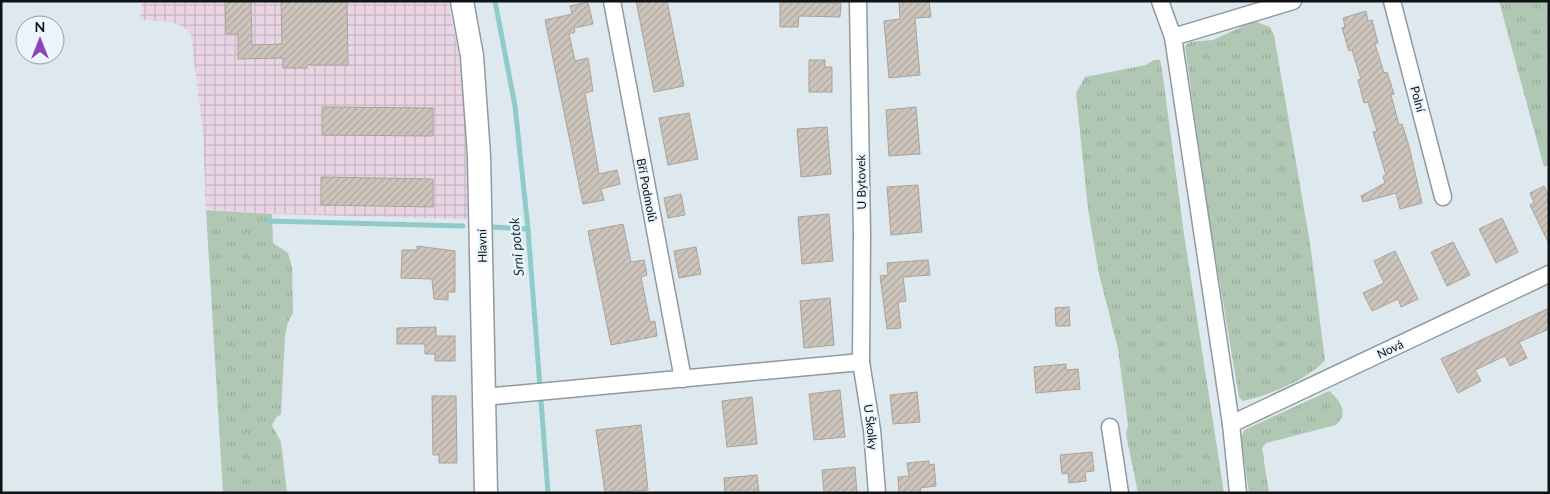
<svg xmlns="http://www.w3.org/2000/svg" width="1550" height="494" font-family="Lato,sans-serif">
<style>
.industrial{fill:url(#industrial-grid)}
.grass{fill:url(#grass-tufts)}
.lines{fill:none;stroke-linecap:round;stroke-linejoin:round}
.stream{stroke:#8fcbcb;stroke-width:5}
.building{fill:url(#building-hatch);stroke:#aaa39a}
.street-casing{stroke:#909aa1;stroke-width:19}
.secondary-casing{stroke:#909aa1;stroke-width:25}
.street{stroke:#fff;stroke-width:16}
.secondary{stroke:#fff;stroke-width:22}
.labels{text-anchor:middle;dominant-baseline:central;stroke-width:4.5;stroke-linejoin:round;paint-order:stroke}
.street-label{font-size:12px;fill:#0f1315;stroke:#ebf5fd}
.water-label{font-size:14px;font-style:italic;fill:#173536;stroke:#ebf5fd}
</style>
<defs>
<pattern id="industrial-grid" width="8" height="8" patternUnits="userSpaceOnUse" patternTransform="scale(1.25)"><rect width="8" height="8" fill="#e9d5e4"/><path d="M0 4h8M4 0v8" fill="none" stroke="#c7b6c3"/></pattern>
<pattern id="grass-tufts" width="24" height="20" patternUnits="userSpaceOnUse" patternTransform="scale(1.25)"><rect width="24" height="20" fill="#b0c8b3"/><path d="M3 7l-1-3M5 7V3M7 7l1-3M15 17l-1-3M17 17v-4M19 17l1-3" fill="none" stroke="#96ab99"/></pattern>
<pattern id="building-hatch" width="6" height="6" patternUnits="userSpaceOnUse" patternTransform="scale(1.25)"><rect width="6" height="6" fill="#cdc5bc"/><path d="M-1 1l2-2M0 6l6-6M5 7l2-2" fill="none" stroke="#afa8a1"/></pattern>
</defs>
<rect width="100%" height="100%" fill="#dee8ef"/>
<!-- industrial -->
<polygon class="industrial" points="142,1 448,1 463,76 469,219 272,214 206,209 203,134 191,35 184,27 171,22 140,20"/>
<!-- grass -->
<g class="grass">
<polygon points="1499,1 1549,1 1549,165 1544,167"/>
<path d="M1254 21 1270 27 1274 35 1310 243 1325 360C1309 379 1267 396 1243 401L1239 397 1208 213 1185 46 1190 42 1213 40Z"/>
<polygon points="1154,60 1160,60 1162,70 1184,234 1224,493 1138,493 1126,434 1128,425 1118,349 1099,274 1088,209 1076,93 1085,77 1146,65"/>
<polygon points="206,210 272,214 273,243 288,253 292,267 293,313 288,322 285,336 281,414 276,418 272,425 281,442 287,493 223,493"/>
<path d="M1329 391C1339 399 1350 413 1336 425L1266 443 1262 448 1269 493H1249L1241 439 1244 430Z"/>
</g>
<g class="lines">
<!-- stream -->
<g class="stream">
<polyline points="495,1 515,106 528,229 548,493"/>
<polyline points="267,221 463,226"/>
<polyline points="492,227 528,229"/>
</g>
</g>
<!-- building -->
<g class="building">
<polygon points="225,1 251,1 252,45 282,44 281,1 347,1 348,65 307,65 307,68 283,68 283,58 238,59 238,34 226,34"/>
<polygon points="636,1 667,1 684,86 654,92"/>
<polygon points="899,1 929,1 931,17 915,18 920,75 889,78 884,21 900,19"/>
<polygon points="588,2 593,24 574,28 575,32 569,34 575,61 588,58 593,91 585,93 599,174 617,170 620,184 601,189 604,200 583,204 545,20 572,14 570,6"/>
<polygon points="780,2 841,3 840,17 799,16 798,27 780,27"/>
<polygon points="1366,11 1368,21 1372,20 1378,43 1375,44 1384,73 1387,72 1394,94 1391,95 1399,125 1402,124 1409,146 1422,203 1400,209 1396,193 1363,202 1361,196 1385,183 1383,176 1386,175 1373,132 1377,131 1368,102 1364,103 1358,80 1361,79 1352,50 1349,51 1342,28 1345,27 1343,18"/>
<polygon points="809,60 825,60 825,67 832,67 832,92 809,92"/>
<polygon points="322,107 433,108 433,136 322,135"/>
<polygon points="916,107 920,154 889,156 886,110"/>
<polygon points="689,113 698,159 668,165 659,118"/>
<polygon points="827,127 831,174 801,177 797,129"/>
<polygon points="321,177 433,179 433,207 321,205"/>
<polygon points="918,185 922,232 891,235 887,187"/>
<polygon points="1544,186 1549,196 1549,244 1530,205 1534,203 1530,193"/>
<polygon points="681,194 685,215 668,218 664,198"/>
<polygon points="829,214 833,261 802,264 798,217"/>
<polygon points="1502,218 1518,252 1496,263 1479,229"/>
<polygon points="623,224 631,262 644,260 647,275 641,277 650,322 655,321 657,336 611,345 588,231"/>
<polygon points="1453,242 1470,275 1447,286 1431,252"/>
<polygon points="417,246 455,251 455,292 448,292 448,300 434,299 432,279 401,278 402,250 417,250"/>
<polygon points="696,247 701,274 679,278 674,251"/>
<polygon points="1395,251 1418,299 1401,307 1398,299 1372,311 1363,293 1384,283 1374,261"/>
<polygon points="928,260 930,275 903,277 906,301 898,302 901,328 887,329 880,276 888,275 887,263"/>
<polygon points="830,298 834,345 804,348 800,301"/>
<polygon points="1069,307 1070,326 1056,326 1055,308"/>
<polygon points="1549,308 1549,329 1519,342 1527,358 1510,366 1505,356 1475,370 1481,381 1458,393 1441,359"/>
<polygon points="436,327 436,336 455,336 455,361 435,361 435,354 425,354 425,344 397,344 397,328"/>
<polygon points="1066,364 1066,370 1078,369 1080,389 1036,393 1034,367"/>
<polygon points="840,390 845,437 814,440 809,394"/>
<polygon points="917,392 920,422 893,424 890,395"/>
<polygon points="432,396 456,396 457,463 439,463 439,455 433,455"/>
<polygon points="752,397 757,444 727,447 722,401"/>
<polygon points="641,425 648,490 605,493 596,430"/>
<polygon points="1092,452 1094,471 1085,472 1086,481 1069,483 1068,473 1062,474 1060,455"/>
<polygon points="929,461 929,465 934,464 936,486 920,488 921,493 899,493 898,477 909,476 907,463"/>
<polygon points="855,467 857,493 824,493 822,470"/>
<polygon points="757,475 759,493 725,493 724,478"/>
</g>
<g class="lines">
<defs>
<g id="street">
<polyline points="612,1 683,379"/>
<polyline points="858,1 862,235 861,362 872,430 877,493"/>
<polyline points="1160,1 1173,37 1293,1"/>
<polyline points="1392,1 1443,197"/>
<polyline points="1173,37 1231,424 1238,493"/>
<polyline points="484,397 861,362"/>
<polyline points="1231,424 1549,274"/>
<polyline points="1110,427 1120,493"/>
</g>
<polyline id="secondary" points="462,1 472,56 479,156 486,493"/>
</defs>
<!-- street casing -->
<use href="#street" class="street-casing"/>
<!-- secondary casing -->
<use href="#secondary" class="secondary-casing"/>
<!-- street -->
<use href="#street" class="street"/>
<!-- secondary -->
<use href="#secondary" class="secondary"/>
</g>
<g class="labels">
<!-- street labels -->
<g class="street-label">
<text transform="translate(1418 99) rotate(75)">Polní</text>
<text transform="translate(861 182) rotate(-91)">U Bytovek</text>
<text transform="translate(647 190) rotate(79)">Bří Podmolů</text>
<text transform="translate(482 246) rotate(-91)">Hlavní</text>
<text transform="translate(1390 349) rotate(-25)">Nová</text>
<text transform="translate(871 427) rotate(83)">U Školky</text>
</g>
<!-- water labels -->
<g class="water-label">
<text transform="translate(516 247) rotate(-95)">Srní potok</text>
</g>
</g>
<!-- border -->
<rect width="1550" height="494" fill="none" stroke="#0f1315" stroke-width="5"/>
<!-- north arrow -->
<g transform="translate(40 40)"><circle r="24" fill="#ebf5fd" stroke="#939ba0"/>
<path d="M0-4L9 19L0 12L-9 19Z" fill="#8d44b6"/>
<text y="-8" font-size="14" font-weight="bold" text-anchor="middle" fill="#0f1315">N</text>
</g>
</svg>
